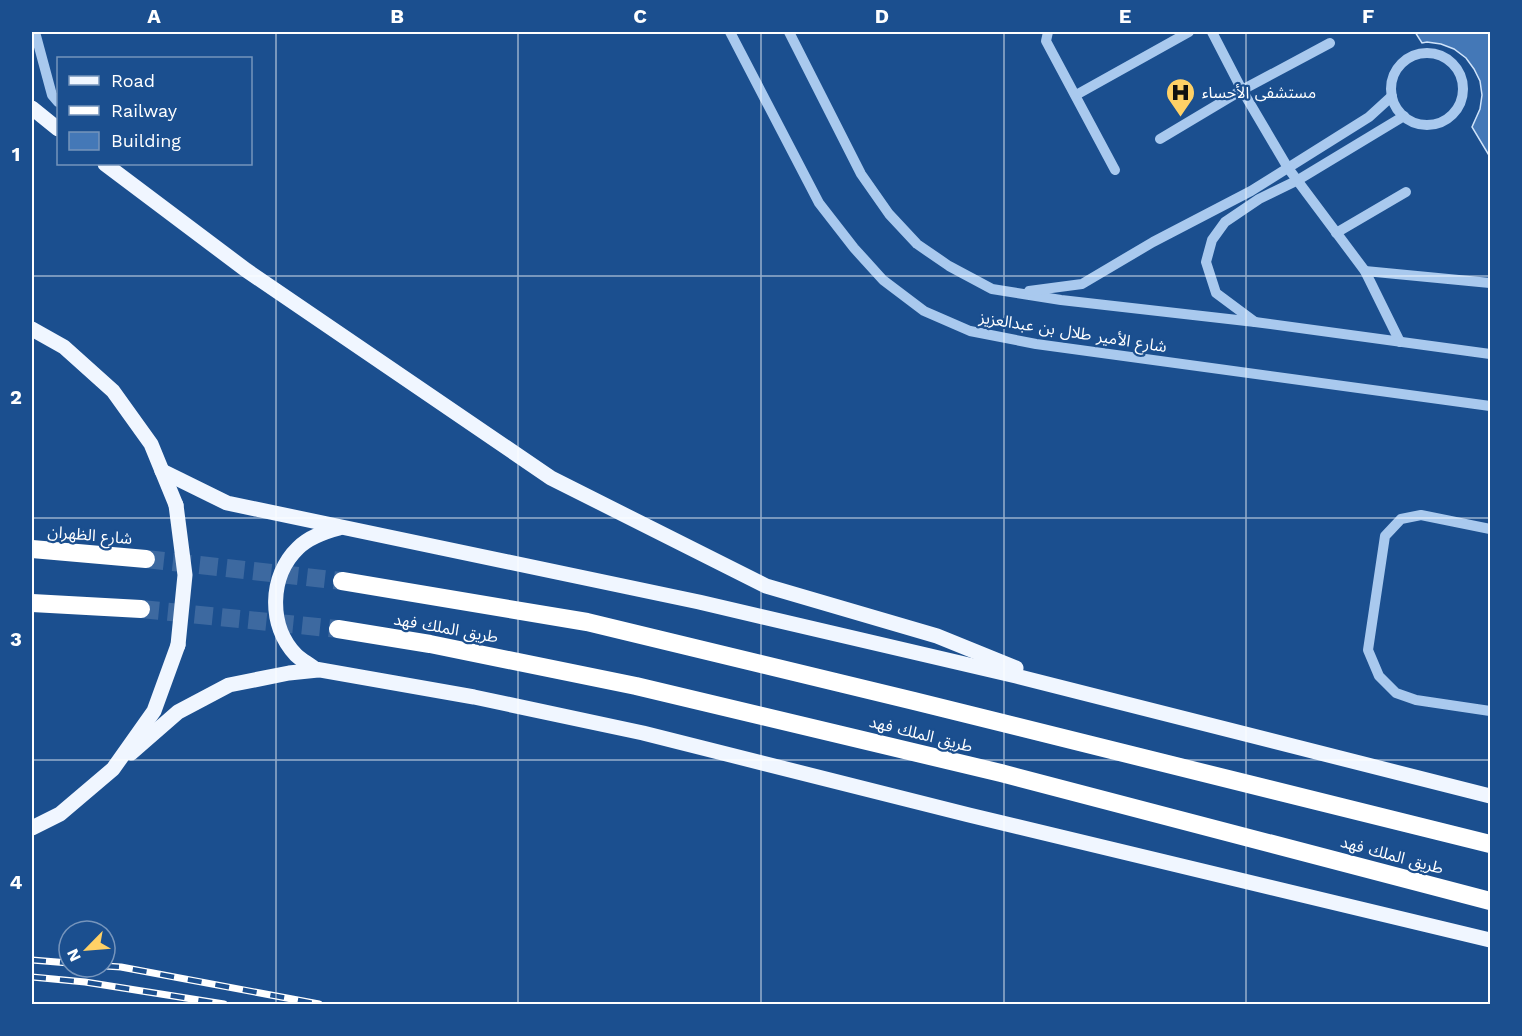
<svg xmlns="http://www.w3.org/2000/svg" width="1522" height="1036" font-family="'Work Sans','Noto Sans Arabic',sans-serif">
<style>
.building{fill:#4478b7;stroke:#cfe3fa;stroke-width:1.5}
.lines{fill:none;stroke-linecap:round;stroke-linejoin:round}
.highway-tunnel{stroke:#3d69a0;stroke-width:18;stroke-dasharray:18 9;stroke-linecap:butt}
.minor{stroke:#a9c9ee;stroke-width:10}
.major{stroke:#f0f6ff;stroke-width:15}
.highway{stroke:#fff;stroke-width:18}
.rail-casing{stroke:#fff;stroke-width:7}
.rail{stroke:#1b4f8f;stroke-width:4.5;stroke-dasharray:14;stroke-linecap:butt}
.major-bridge{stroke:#f0f6ff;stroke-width:15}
.grid{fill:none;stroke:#fff;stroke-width:1.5;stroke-opacity:0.55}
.labels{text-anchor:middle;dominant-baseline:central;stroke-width:4.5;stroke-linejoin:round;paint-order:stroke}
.poi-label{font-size:16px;fill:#fff;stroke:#1b4f8f;text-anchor:start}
.street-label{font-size:16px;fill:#fff;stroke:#1b4f8f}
.neatline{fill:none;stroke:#fff;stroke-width:2}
.grid-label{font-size:20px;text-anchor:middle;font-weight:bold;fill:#fff}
</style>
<rect width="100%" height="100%" fill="#1b4f8f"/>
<!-- building -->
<polygon class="building" points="1415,32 1490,32 1490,157 1472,127 1480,109 1482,95 1480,81 1474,69 1466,58 1454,49 1441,44 1427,42 1422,43"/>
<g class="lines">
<!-- highway-tunnel -->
<g class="highway-tunnel">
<polyline points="146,559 342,581"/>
<polyline points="141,609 338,629"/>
</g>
<!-- minor -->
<g class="minor">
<polyline points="35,32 52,95 58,102"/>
<polyline points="730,32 819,203 854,248 883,280 924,311 970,331 1036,344 1490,406"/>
<polyline points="789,32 861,174 889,214 917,244 949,266 992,289 1061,300 1255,322 1490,354"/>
<polyline points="1048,32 1046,41 1115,170"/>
<polyline points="1212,32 1242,90 1288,168 1365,271 1400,342"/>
<circle cx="1427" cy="89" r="36"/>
<polyline points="1076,95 1189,32"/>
<polyline points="1160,139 1242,90 1330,43"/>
<polyline points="1336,233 1406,192"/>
<polyline points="1365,271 1490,283"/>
<polyline points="1029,291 1082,284 1153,242 1251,191 1369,117 1392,96"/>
<polyline points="1255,322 1216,293 1206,262 1212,240 1225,222 1259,199 1298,180 1404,116"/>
<polyline points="1490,529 1421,515 1401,519 1385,536 1368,650 1379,676 1396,693 1416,700 1490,711"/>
</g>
<!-- major -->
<g class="major">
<polyline points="32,108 58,129"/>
<polyline points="105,164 246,270 551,478 766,586 937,636 1016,668"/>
<polyline points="32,329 64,347 113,391 151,444 176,505"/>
<polyline points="162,471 227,503 699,602 1016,676 1490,796"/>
<path d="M339 528C324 532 309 537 298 548 269 576 268 626 296 655 301 660 309 664 315 669L474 697 643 733 969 815 1490 940"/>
<polyline points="131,753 178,712 229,685 289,673 318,670"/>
<polyline points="32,828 60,814 113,769 154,711 178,645"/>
</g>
<!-- highway -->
<g class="highway">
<polyline points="32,549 146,559"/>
<polyline points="342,581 587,622 914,701 1490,844"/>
<polyline points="32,603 141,609"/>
<polyline points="338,629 430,644 636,686 1001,773 1490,901"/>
</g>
<defs>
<g id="rail">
<polyline points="32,960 69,963"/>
<polyline points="105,966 121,967 319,1004"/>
<polyline points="32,977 85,982 224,1004"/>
</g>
</defs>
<!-- rail casing -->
<use href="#rail" class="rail-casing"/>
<!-- rail -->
<use href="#rail" class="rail"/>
<!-- major-bridge -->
<polyline class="major-bridge" points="176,505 185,575 178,645"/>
</g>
<!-- grid -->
<path class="grid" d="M276 32V1004M518 32V1004M761 32V1004M1004 32V1004M1246 32V1004M32 276H1490M32 518H1490M32 760H1490"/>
<!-- icons -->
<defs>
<symbol id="hospital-pin" viewBox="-11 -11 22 30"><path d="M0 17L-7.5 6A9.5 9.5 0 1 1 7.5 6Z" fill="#ffd166" stroke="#1b4f8f"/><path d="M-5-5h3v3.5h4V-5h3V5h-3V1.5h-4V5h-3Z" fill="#111"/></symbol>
</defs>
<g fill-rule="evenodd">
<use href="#hospital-pin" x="1164" y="76" width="33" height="45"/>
</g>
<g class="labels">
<!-- poi labels -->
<g class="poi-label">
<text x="1202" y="92">مستشفى الأحساء</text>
</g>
<!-- street labels -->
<g class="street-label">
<text transform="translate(1073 332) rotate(9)">شارع الأمير طلال بن عبدالعزيز</text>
<text transform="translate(90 535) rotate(5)">شارع الظهران</text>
<text transform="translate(446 628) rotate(10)">طريق الملك فهد</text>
<text transform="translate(921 734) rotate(14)">طريق الملك فهد</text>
<text transform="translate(1392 855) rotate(15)">طريق الملك فهد</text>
</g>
</g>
<!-- border -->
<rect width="1522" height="1036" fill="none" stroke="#1b4f8f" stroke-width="66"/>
<!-- legend -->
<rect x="57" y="57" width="195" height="108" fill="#1b4f8f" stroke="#7695bc" stroke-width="1.5"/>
<rect x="69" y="76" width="30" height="9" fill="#f0f6ff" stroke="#7695bc" stroke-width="1.5"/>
<text x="111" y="87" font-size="18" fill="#ffffff">Road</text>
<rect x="69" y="106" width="30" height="9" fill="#ffffff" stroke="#7695bc" stroke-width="1.5"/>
<text x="111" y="117" font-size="18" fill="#ffffff">Railway</text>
<rect x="69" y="132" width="30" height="18" fill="#4478b7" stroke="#7695bc" stroke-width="1.5"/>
<text x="111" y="147" font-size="18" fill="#ffffff">Building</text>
<!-- north arrow -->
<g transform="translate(87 949) rotate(245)"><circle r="28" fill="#1b4f8f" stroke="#7695bc" stroke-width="1.5"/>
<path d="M0-4.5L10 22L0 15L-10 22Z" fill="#ffd166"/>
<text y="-9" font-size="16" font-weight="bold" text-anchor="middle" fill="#ffffff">N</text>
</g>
<rect x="33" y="33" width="1456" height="970" class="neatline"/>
<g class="grid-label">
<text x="154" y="23">A</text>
<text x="397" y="23">B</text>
<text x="640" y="23">C</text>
<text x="882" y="23">D</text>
<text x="1125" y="23">E</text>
<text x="1368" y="23">F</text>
<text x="16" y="161">1</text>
<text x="16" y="404">2</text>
<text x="16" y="646">3</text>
<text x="16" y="889">4</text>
</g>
</svg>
